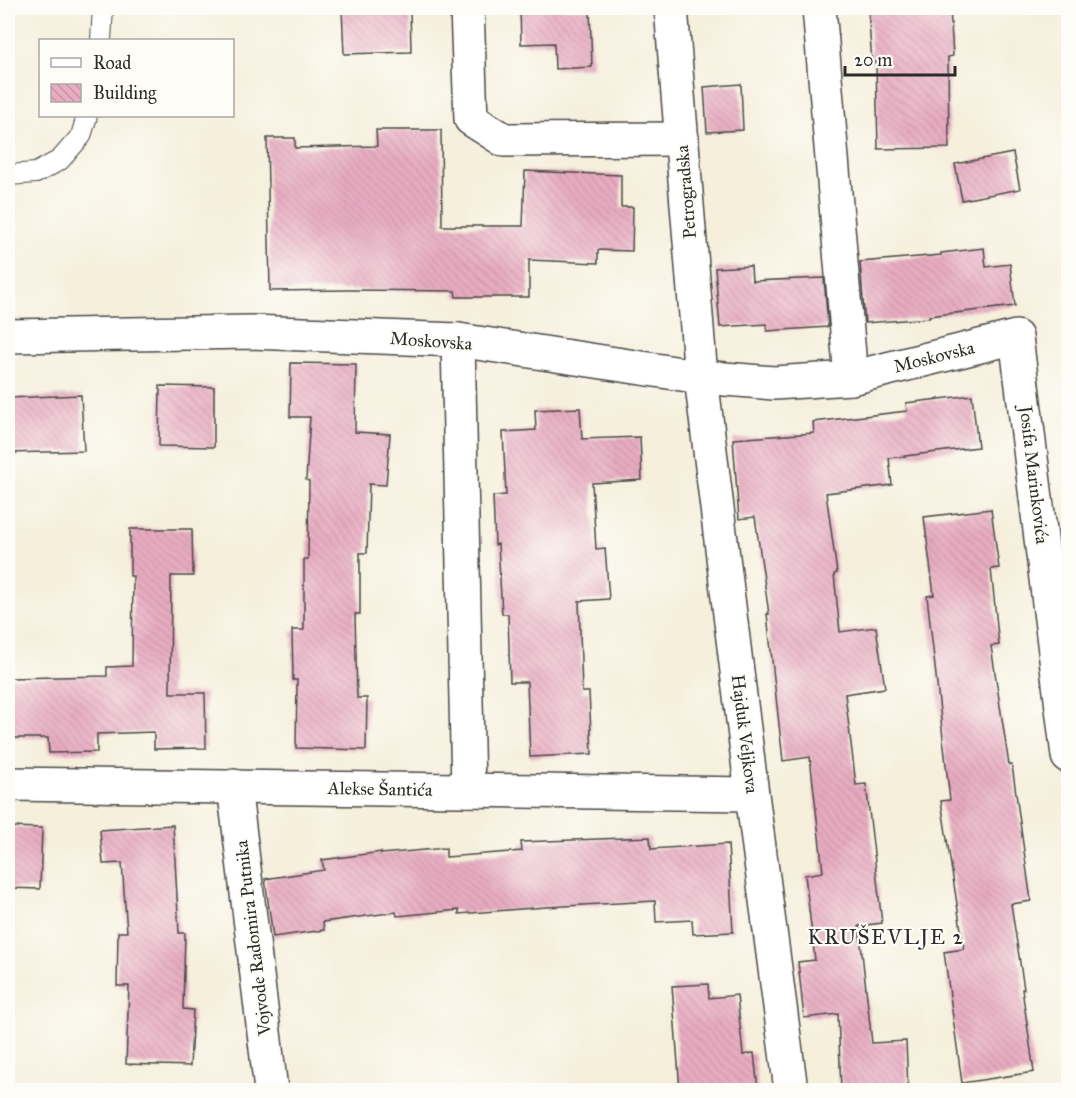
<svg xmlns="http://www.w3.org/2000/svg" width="1076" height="1098" font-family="'IM FELL Great Primer',serif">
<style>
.building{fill:url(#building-back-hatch)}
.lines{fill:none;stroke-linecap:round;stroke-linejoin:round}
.lane-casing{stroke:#494846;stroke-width:22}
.street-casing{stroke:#494846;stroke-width:36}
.lane{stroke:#fff;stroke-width:20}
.street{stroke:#fff;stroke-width:33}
.labels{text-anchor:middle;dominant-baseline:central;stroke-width:4.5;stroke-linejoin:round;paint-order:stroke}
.street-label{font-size:18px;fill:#2b2b2b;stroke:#fdfcf7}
.quarter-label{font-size:21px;letter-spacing:1.5px;fill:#2b2b2b;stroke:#fdfcf7}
</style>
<defs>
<pattern id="building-back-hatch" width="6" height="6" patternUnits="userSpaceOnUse" patternTransform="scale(1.5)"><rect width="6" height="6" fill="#e8acc1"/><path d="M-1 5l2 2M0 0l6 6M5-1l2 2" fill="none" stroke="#c794a6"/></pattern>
</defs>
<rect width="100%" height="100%" fill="#fdfcf7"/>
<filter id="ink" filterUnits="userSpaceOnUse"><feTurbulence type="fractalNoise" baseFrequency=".0167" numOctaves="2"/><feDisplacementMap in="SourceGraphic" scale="12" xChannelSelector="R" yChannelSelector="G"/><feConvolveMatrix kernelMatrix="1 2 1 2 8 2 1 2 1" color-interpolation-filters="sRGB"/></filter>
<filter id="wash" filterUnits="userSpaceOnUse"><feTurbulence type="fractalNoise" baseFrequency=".008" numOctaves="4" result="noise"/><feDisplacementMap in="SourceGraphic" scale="24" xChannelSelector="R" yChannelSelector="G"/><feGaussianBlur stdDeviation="1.35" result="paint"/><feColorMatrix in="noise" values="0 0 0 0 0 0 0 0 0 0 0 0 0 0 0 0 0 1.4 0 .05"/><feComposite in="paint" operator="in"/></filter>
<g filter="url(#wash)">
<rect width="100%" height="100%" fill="#f5efdc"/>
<g id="blocks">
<!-- building -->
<g class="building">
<polygon points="342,8 410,8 411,52 344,54"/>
<polygon points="520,8 588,8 588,11 590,11 592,67 555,69 554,43 521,44"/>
<polygon points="868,8 950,8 953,56 948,57 949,148 878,149 876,62 872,63"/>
<polygon points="741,84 743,130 707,132 704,87"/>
<polygon points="376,130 441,130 442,226 523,226 525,171 621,175 621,207 633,207 632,251 598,250 598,263 529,260 529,297 456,297 455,291 349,290 270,291 267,138 295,138 295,148 377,146"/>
<polygon points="1013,153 1020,189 962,200 955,164"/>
<polygon points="984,248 986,267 1010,264 1015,306 929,316 929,318 865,323 860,262 941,255 941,253"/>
<polygon points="751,266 752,281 824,278 828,327 767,331 767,324 720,327 715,268"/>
<polygon points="291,363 356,364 355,432 390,434 386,485 369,484 367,553 360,553 360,614 355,614 357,698 367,698 366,750 296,748 297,680 293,680 292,630 304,630 304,559 308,559 309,481 306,480 310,417 290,417"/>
<polygon points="160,386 214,387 214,447 159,446"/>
<polygon points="81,395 84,451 8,453 8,398"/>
<polygon points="972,395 978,447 889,458 892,485 826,493 837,573 834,574 840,632 876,627 885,688 845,694 856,785 866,784 882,923 859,926 872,1043 906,1041 908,1090 841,1090 838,1014 804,1018 798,962 815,960 805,875 823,872 810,757 783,761 767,614 769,614 755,517 739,519 733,439 814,433 813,422 907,411 906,403"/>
<polygon points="580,408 582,439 640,437 642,480 592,483 596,549 605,548 609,599 579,601 582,692 589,692 592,754 530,757 527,682 510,682 508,614 502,614 498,544 495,545 493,496 506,495 503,432 536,430 535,410"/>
<polygon points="991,509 999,568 991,569 999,645 991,646 1009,765 1012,765 1031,901 1011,904 1024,989 1022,989 1034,1072 962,1083 944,952 964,949 941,801 950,800 927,596 934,595 924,517"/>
<polygon points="130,529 192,529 193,576 171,576 170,693 205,693 206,748 154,749 154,732 97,734 97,752 49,753 48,738 8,738 8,678 107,676 107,667 132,666 133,576 130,576"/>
<polygon points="173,825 179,933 185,933 183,1009 193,1010 190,1066 126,1064 129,986 117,986 118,932 127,932 122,863 103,864 100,830"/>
<polygon points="8,827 42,828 40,889 8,888"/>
<polygon points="650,837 651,849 728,844 733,932 693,934 692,920 656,922 655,901 546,907 459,914 459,910 397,916 396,912 323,922 324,930 273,937 265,879 324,870 322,860 381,852 381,854 446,848 446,857 522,851 521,842"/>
<polygon points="708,984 709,998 737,995 743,1055 754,1053 758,1090 680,1090 672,986"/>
</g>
</g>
</g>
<g filter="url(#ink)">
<use href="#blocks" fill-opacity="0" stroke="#494846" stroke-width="1.5"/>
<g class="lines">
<defs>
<g id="lane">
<polyline points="101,40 103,8"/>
<polyline points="8,175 36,173 60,160 81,136 87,116"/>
</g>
<g id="street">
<polyline points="467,8 471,119 504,140 682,139"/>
<polyline points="671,8 701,377 752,794 791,1090"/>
<polyline points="819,8 851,378"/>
<polyline points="8,336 251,332 458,340 701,377 774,383 851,378 1016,337 1068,756"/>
<polyline points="458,340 468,790"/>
<polyline points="8,784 752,794"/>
<polyline points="234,786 271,1090"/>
</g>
</defs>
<!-- lane casing -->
<use href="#lane" class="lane-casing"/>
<!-- street casing -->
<use href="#street" class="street-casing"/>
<!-- lane -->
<use href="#lane" class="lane"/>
<!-- street -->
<use href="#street" class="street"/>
</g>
</g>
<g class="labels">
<!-- street labels -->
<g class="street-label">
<text transform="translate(686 192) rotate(-95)">Petrogradska</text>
<text transform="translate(431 341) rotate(4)">Moskovska</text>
<text transform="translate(934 357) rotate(-14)">Moskovska</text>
<text transform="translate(1034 475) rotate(83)">Josifa Marinkovića</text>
<text transform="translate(745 734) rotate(83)">Hajduk Veljkova</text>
<text transform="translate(380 789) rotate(1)">Alekse Šantića</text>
<text transform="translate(253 938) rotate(-97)">Vojvode Radomira Putnika</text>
</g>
<!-- quarter labels -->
<g class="quarter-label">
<text x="886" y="937">KRUŠEVLJE 2</text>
</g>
</g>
<!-- margin -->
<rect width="1076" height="1098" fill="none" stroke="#fdfcf7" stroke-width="30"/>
<!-- legend -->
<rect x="39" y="39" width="195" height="78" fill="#fdfcf7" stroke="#a9a8a5" stroke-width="1.5"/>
<rect x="51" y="58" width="30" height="9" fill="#ffffff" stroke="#a9a8a5" stroke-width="1.5"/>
<text x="93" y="69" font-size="18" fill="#2b2b2b">Road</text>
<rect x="51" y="84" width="30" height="18" fill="url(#building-back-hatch)" stroke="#a9a8a5" stroke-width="1.5"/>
<text x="93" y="99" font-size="18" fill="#2b2b2b">Building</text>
<!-- scale -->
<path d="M845 66v9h110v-9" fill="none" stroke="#2b2b2b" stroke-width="3"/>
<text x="854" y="66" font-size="18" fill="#2b2b2b" stroke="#fdfcf7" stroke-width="4.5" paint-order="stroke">20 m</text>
</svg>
